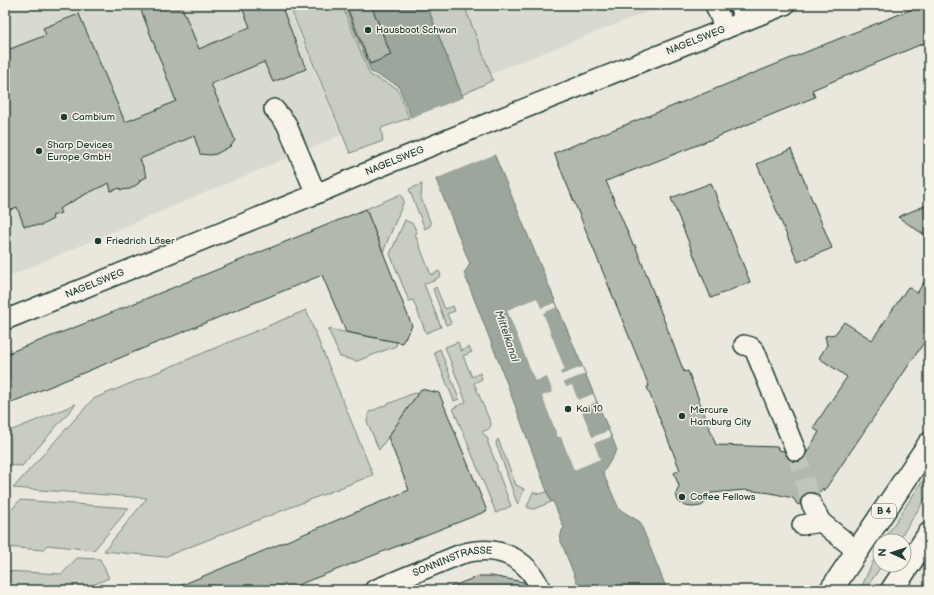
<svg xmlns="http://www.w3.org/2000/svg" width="934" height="595" font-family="'Balsamiq Sans',sans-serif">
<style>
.built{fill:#d9dacf}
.green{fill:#c8ccc1;stroke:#74847a}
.water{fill:#9ca69c;stroke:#6a7c72}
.pier{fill:#eae8dd}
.building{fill:#b2b8ae;stroke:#1f3d34}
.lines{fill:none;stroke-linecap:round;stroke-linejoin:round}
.minor-tunnel{stroke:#c1c6bb;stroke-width:19;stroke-dasharray:19 10;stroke-linecap:butt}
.minor-casing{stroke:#1f3d34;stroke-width:22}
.major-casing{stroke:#1f3d34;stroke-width:25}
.minor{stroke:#f7f3e8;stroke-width:19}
.major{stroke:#f7f3e8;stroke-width:22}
.poi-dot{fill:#1f3d34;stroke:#f7f3e8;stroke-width:1.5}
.labels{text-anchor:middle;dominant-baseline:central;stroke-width:3;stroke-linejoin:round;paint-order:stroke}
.shield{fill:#f7f3e8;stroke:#60746a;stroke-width:1}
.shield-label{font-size:9px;font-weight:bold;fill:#1f3d34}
.poi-label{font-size:10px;fill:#1f3d34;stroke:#f7f3e8;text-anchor:start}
.street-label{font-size:10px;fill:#1f3d34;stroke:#f7f3e8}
.water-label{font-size:11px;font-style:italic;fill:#445c53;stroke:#f7f3e8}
</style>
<rect width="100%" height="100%" fill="#eae8dd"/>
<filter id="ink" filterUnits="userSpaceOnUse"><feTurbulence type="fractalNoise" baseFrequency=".025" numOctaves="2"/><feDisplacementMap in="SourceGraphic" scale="8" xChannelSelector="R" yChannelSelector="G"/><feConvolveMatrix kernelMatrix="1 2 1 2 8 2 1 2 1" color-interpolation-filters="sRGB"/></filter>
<g filter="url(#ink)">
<!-- built -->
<g class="built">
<polygon points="5,5 287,5 341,135 5,278"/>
<polygon points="463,5 665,5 490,74"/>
</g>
<!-- green -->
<g class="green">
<polygon points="289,5 342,5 370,75 397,88 409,118 381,128 383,141 350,153"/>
<polygon points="427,5 464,5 493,80 462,95"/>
<polygon points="422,184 421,198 431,224 430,226 425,229 409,189"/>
<polygon points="401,194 404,201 383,252 366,209"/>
<polygon points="405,220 413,224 417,233 415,234 431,275 439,271 441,276 434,280 434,281 424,284 441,327 426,333 413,300 409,301 390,254"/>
<polygon points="436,287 445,309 453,306 455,311 447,314 451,323 446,325 433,289"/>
<polygon points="306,310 373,475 164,557 104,551 147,498 13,488 93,399"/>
<polygon points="328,329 397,342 396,346 357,361 340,357"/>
<path d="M458 342 461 351 469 347 472 352 463 356 472 377 480 373 482 379 474 383 491 424C490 429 488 430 483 431V433L488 439V443L497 466V469L511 506 496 513 453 408 466 402 445 347Z"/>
<polygon points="440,349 459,399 454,401 434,352"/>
<polygon points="414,393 418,394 379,450 367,421 369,412"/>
<polygon points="76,404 22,466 5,465 5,433"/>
<polygon points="498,439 516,485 524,489 519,503 517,503 507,475 507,473 496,444 497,440"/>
<polygon points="929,471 929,493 898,541 883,541"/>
<polygon points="533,492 539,494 547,492 551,502 534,509 532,509 527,507"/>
<polygon points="20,500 129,508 94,550 47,545 43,550 5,547 5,517"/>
<polygon points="880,546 880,565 882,565 865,590 860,590 862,586"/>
<polygon points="77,558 100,559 109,578 81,590 5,590 5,571 62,574"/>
</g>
<!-- water -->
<polygon class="water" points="344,5 426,5 462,95 495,156 617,450 603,473 619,509 640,522 667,590 580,590 560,539 562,530 564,528 553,501 551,502 500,365 464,273 470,264 398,85 371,72"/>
<!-- pier -->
<g class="pier">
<polygon points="465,97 496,154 435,179 410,118"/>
<polygon points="537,298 541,308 555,303 557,307 543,313 565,370 560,372 561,375 582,367 585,374 564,382 566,387 572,385 578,400 593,394 596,402 581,409 592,437 608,431 611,437 594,443 600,459 574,470 561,437 558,437 542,396 553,392 547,377 535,381 507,310"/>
</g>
<!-- building -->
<g class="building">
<polygon points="139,5 181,5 199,49 250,27 241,5 281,5 306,69 273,82 264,62 211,84 235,140 231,146 216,154 210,155 200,154 194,136 140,159 147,177 140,180 139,183 130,189 121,190 120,188 111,191 109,183 84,195 59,209 61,213 52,216 53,219 42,225 24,226 17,207 5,212 5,51 46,35 43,28 79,14 125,122 151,112 176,101"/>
<polygon points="346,5 371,5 391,55 370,64"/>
<polygon points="922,5 929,5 929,41 812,90 815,97 680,152 606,181 633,245 635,245 684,372 688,371 716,445 778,447 778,450 784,451 789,459 794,462 800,461 804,458 807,452 819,432 813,428 847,377 819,358 827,345 825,336 835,334 844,322 872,340 908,287 917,293 929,274 929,335 824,491 823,488 818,494 812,492 806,493 802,497 800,502 801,505 797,504 793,498 771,493 745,490 711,493 708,501 701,506 692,507 685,506 678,501 676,494 679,486 674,473 680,470 647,387 649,386 603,272 554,153 663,110"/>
<polygon points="791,149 832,248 798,262 757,164"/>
<polygon points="711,183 750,282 711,298 671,198"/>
<polygon points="929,204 929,238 898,217"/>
<polygon points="366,209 412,326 402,343 346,332 322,275 5,405 5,354 86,323"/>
<polygon points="421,389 439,393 487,511 285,590 170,590 409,490 388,437"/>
<polygon points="479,576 491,576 524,582 527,587 527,590 445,590 445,589"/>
</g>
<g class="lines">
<!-- minor-tunnel -->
<polyline class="minor-tunnel" points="796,451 811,503"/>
<defs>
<g id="minor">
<polyline points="715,5 725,29"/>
<polyline points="739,5 745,21"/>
<polyline points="274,109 286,123 316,194"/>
<path id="s1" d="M5 320 316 194 382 166 503 117 785 5"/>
<polyline points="744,345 751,347 755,351 796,451"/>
<polyline points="811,503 821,522"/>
<polyline points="802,525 821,522 857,551"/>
<path id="s2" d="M374 590 461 554C496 544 527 556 541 590"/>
</g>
<g id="major">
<polyline points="831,590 929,444"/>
<polyline points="892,590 929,534"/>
</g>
</defs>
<!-- minor casing -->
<use href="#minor" class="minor-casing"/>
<!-- major casing -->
<use href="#major" class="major-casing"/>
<!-- minor -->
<use href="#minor" class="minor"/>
<!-- major -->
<use href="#major" class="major"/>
</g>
</g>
<!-- markers -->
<g class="poi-dot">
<circle cx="368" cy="30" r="4"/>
<circle cx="64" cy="117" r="4"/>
<circle cx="39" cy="151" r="4"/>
<circle cx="98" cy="241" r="4"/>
<circle cx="568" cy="409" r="4"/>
<circle cx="682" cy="416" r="4"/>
<circle cx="682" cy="497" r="4"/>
</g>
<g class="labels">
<!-- shield labels -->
<rect class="shield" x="872" y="504" width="24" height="14" rx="3"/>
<g class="shield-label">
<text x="884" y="511">B 4</text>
</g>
<!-- poi labels -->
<g class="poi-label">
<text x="376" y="30">Hausboot Schwan</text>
<text x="72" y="117">Cambium</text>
<text x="47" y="145">Sharp Devices<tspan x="47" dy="12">Europe GmbH</tspan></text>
<text x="106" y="241">Friedrich Löser</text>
<text x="576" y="409">Kai 10</text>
<text x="690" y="410">Mercure<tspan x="690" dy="12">Hamburg City</tspan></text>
<text x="690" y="497">Coffee Fellows</text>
</g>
<!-- street labels -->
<g class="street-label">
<text stroke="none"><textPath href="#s1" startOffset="745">NAGELSWEG</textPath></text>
<text stroke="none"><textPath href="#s1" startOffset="421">NAGELSWEG</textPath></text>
<text stroke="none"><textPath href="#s1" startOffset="97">NAGELSWEG</textPath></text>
<text stroke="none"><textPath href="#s2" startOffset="84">SONNINSTRASSE</textPath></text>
</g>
<!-- water labels -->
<g class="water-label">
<text transform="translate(507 336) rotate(71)">Mittelkanal</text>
</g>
</g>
<!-- margin -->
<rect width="934" height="595" fill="none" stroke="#f7f3e8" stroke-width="20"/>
<rect x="10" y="10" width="914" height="575" fill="none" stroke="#1f3d34" stroke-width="1.5" filter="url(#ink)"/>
<!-- north arrow -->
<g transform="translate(892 553) rotate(273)"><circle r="19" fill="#f7f3e8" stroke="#a1aaa0"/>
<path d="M0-3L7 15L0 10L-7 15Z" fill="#1f3d34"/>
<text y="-6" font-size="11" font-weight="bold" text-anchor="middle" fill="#1f3d34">N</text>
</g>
</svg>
